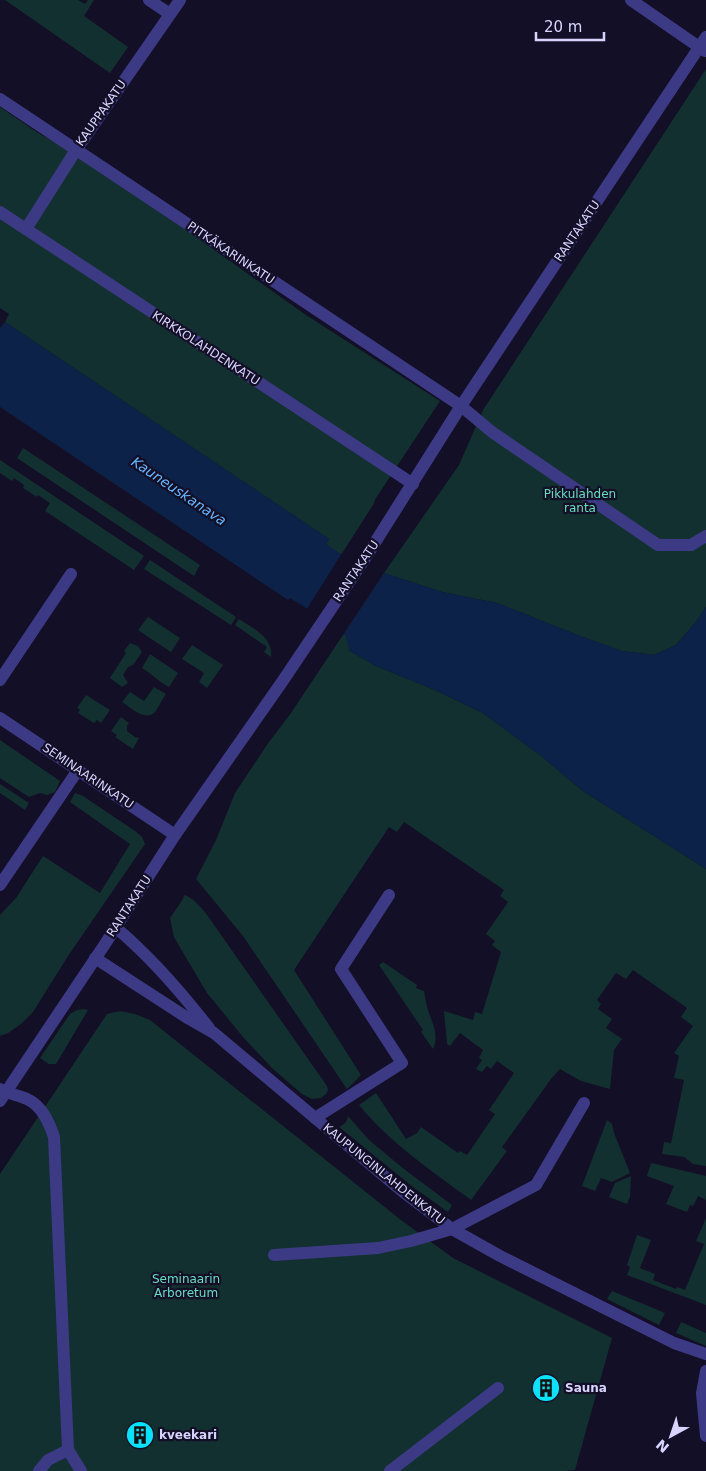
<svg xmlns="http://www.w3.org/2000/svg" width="706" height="1471" font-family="'DejaVu Sans',sans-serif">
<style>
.green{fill:#12302f}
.water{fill:#0c2248}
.pier{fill:#130f26}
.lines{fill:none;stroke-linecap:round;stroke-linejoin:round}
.minor{stroke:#3d3a85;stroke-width:12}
.labels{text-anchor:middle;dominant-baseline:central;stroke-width:4.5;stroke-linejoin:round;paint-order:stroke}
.street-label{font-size:12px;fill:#d9d4ff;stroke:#130f26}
.park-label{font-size:12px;fill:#5fe0c0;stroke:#130f26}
.poi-label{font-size:12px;font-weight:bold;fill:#d9d4ff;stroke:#130f26;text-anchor:start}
.water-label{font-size:14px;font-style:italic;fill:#62b6ff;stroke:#130f26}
</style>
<rect width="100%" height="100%" fill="#130f26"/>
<!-- green -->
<g class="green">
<polygon points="5,0 78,0 85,4 88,0 96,0 94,0 84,16 128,47 110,73"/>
<polygon points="706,69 706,607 696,622 676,645 654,655 622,651 580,636 497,603 442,592 384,573 459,465 483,410"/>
<polygon points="0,107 38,133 55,142 182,227 306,315 440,401 376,498 373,505 341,555 325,544 329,539 5,322 9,314 0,308"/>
<polygon points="23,448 200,565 194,576 17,458"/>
<polygon points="0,460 144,556 134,570 45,511 50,503 38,495 37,497 23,488 24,485 14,478 12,481 0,473"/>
<polygon points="150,560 236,617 231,625 144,569"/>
<polygon points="148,617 180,638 171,652 138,630"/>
<path d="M239 619C254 629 273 637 271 657L264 652 267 647 235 625Z"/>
<path d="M345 632 350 651 376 666 435 690 483 713 540 755 583 791 706 869V1166L693 1164 684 1157 662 1154 664 1142 671 1143 684 1080 674 1078 679 1056 674 1053 693 1026 681 1017 687 1008 633 970 626 979 616 973 597 1000 601 1004 598 1009 612 1019 606 1028 622 1039 614 1050 610 1089 581 1081 560 1069 551 1079 502 1147 507 1151 471 1200C432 1171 390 1143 359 1105L376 1093 406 1139 417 1133 421 1127 458 1153 460 1151 467 1155 495 1114 489 1110 514 1073 497 1061 491 1069 487 1066 482 1072 476 1069 482 1060 479 1058 483 1050 460 1033 450 1046 447 1044 444 1011 473 1020 475 1012 482 1014 501 952 492 945 495 941 486 934 508 902 500 896 504 890 404 822 397 832 389 827 294 970 361 1075 347 1089 243 936 196 879 216 840 235 793 269 742 291 713Z"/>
<polygon points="130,643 138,646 142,652 133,665 128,667 123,675 128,683 122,687 110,678 126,653 124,651"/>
<polygon points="192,645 223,665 207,688 199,682 204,673 182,659"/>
<path d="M150 654 178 673 169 687C159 682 152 674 142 668Z"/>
<path d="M154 687 166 694C162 699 159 707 155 712 146 722 131 708 122 702L130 692 144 701Z"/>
<polygon points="86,695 110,710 101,723 97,720 94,723 78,713 80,710 77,708"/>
<polygon points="121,717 129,723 127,726 127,731 135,737 139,738 133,749 115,737 117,735 111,731"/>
<polygon points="0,740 60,781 55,792 47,795 40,793 29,797 0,778"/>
<polygon points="0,784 29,803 25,810 0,793"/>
<polygon points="75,793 83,796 135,831 142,837 145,844 68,956 33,1012 21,1024 8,1033 0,1036 0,915 16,898 43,856 100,893 130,844 70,802"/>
<path d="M184 895C193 897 199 906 205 912L327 1086 328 1090 326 1094 321 1098 312 1099 302 1094 272 1068 243 1037 207 993 188 961 174 937 170 918 183 899Z"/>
<path d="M383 962 417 985 416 988 424 991C425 996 426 1002 427 1007 431 1021 440 1034 433 1049L421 1032 423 1030 379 965Z"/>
<polygon points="84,1009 88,1010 56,1064 49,1064 40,1058 70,1014 77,1010"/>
<polygon points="120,1011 135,1014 150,1020 401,1220 453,1258 612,1338 575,1470 563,1471 0,1471 0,1174 107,1014"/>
<path d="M348 1116 369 1140 404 1169 452 1205 448 1212 413 1187 339 1127C345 1124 347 1122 348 1116Z"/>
<polygon points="607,1120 612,1124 614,1133 630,1173 612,1182 601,1178 595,1191 582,1186"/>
<polygon points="651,1163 706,1176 706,1200 698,1196 693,1206 690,1205 687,1212 666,1204 674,1186 647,1176"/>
<polygon points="631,1176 630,1197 627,1204 609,1197 615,1183"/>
<polygon points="706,1218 706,1305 627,1275 630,1267 627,1265 637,1235 651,1240 640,1268 655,1274 653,1280 676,1289 677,1287 685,1290 704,1244 696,1241"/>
<polygon points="612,1291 665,1313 659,1325 607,1299"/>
<polygon points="681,1322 706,1333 706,1346 676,1333"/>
</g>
<!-- water -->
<polygon class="water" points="5,322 329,539 326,544 364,570 369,563 384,573 442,592 497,603 580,636 622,651 654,655 676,645 696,622 706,607 706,869 583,791 540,755 483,713 435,690 376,666 350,651 344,632 290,598 288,600 0,407 0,328"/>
<!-- pier -->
<polygon class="pier" points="342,553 363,567 367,562 384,573 343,635 305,612"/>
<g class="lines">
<!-- minor -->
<g class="minor">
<polyline points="149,0 170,14"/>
<polyline points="631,0 705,51"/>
<polyline points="0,99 461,406 492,432 658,545 691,545 706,536"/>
<polyline points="0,212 413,484"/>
<polyline points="26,229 76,150 180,0"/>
<polyline points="0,680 71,574"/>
<polyline points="0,718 175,835"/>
<polyline points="0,885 78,770"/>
<path d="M115 927C150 956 181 992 209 1028"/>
<polyline points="95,958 186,1017 214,1033 402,1191 452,1229 500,1256 674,1343 706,1354"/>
<path d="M0 1089C9 1094 18 1095 27 1099 42 1106 49 1122 54 1137L68 1450"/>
<polyline points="0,1101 105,944 175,835 282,682 364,560 461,406 706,37"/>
<polyline points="315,1118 402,1063 341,969 389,895"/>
<polyline points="274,1255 378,1248 411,1241 452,1229 536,1185 584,1103"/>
<polyline points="706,1371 702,1393 706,1436"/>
<polyline points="39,1471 48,1460 68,1450 81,1471"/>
<polyline points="390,1471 498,1388"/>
</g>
</g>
<!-- icons -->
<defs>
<symbol id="building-disc" viewBox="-11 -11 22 22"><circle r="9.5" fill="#00e5ff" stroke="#130f26"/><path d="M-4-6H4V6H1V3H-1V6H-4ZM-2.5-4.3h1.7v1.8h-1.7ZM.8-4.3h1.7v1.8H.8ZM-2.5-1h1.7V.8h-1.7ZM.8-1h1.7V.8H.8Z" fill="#111"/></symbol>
</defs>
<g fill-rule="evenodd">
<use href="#building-disc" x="530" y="1372" width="32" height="32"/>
<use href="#building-disc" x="124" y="1419" width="32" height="32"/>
</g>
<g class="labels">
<!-- street labels -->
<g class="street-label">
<text transform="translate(101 113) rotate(-55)">KAUPPAKATU</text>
<text transform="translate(577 231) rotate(-56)">RANTAKATU</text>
<text transform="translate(231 253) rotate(34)">PITKÄKARINKATU</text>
<text transform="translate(206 348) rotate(33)">KIRKKOLAHDENKATU</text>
<text transform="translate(356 571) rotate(-56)">RANTAKATU</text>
<text transform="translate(88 776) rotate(34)">SEMINAARINKATU</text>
<text transform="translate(129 906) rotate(-57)">RANTAKATU</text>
<text transform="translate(384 1174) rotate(39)">KAUPUNGINLAHDENKATU</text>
</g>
<!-- park labels -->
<g class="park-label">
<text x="580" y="494">Pikkulahden<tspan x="580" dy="14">ranta</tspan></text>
<text x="186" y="1279">Seminaarin<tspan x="186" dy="14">Arboretum</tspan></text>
</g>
<!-- poi labels -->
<g class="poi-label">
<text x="565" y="1388">Sauna</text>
<text x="159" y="1435">kveekari</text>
</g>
<!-- water labels -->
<g class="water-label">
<text transform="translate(179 491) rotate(34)">Kauneuskanava</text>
</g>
</g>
<!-- north arrow -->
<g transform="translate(671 1436) rotate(220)" stroke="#130f26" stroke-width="4" paint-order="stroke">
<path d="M0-4L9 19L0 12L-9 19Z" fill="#d9d4ff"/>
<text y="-8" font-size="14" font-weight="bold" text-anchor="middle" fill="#d9d4ff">N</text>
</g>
<!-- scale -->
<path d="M536 32v8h68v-8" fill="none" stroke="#d9d4ff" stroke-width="2.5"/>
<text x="544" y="32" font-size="15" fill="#d9d4ff" stroke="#130f26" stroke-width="4" paint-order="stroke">20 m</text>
</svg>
